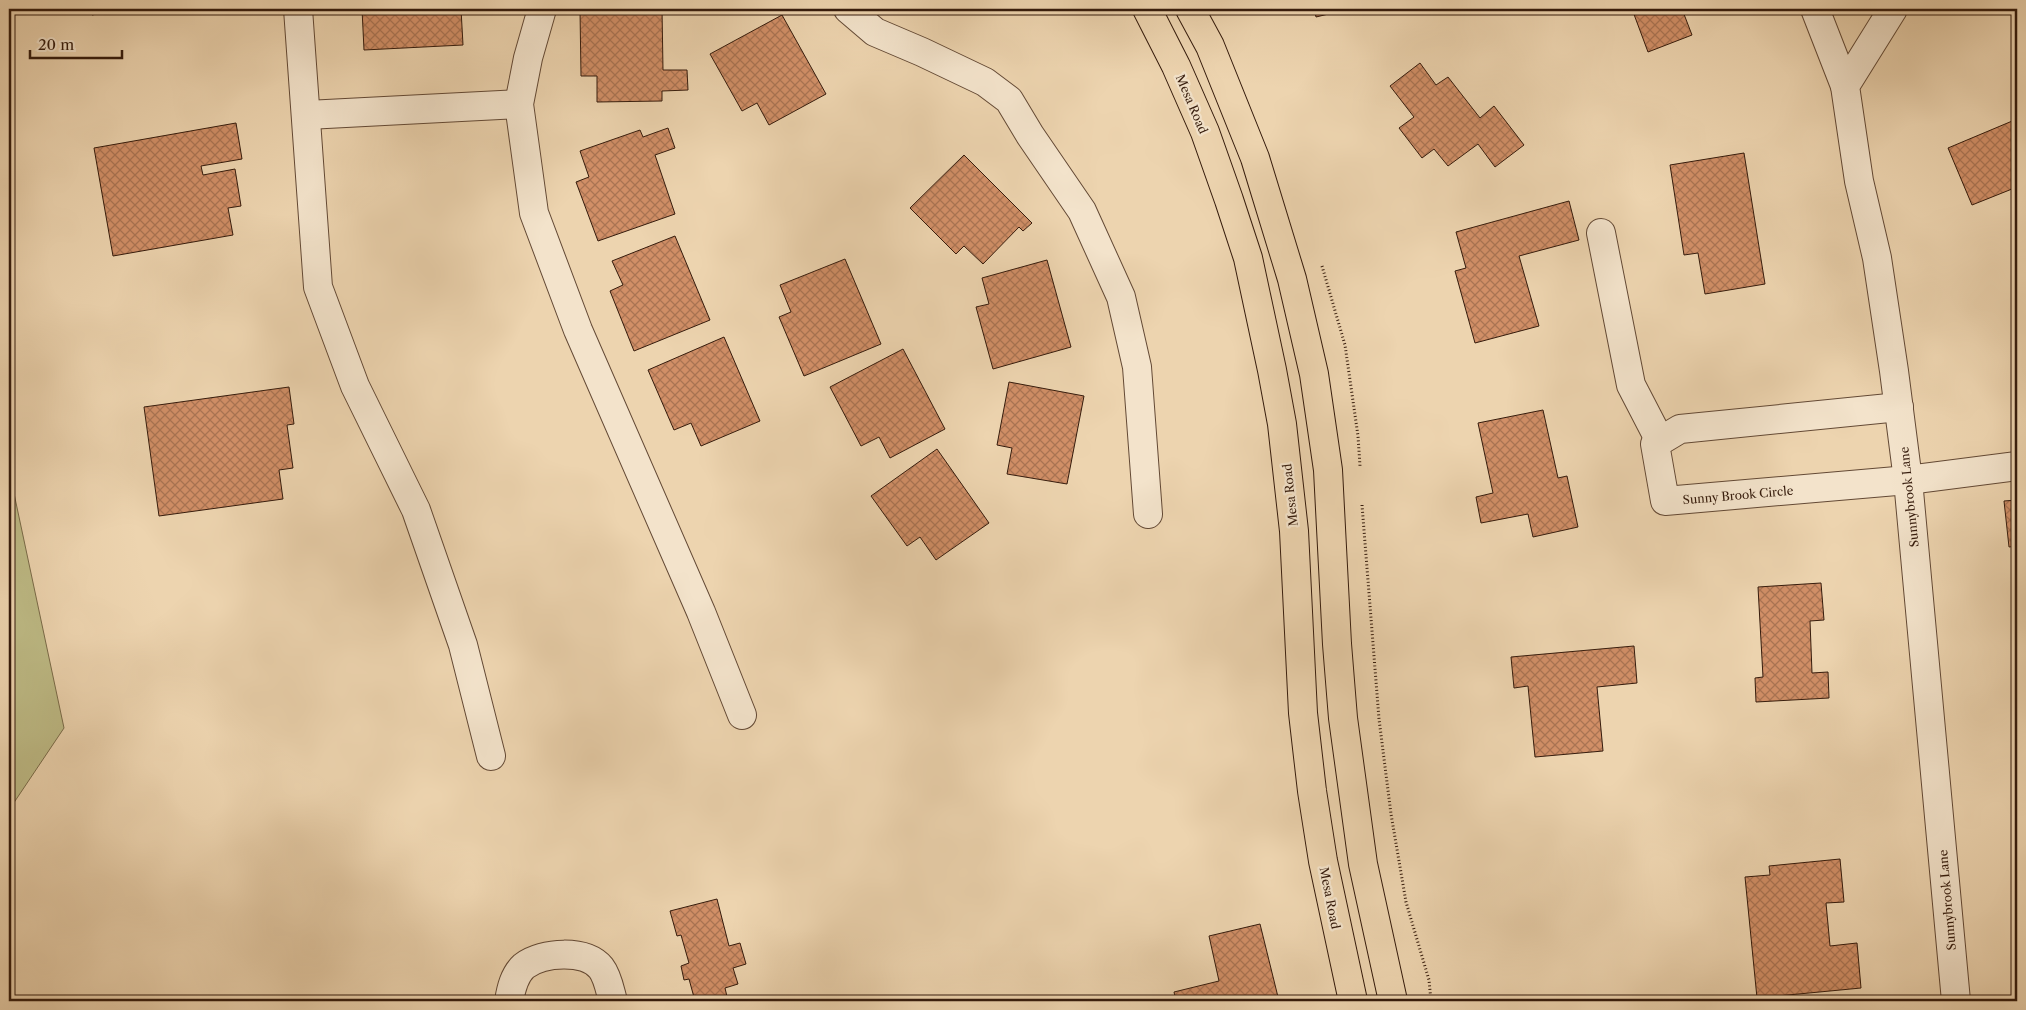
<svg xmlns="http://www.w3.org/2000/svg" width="2026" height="1010" font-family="'Libre Caslon Text',serif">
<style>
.grass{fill:#bebb86;stroke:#7a6b49}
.building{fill:url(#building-cross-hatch);stroke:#351b0c}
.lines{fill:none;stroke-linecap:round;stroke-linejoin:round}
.minor-casing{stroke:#634935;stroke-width:30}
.major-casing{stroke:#351b0c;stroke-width:30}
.path{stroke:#351b0c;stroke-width:3;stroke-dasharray:1 2.5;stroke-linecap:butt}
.minor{stroke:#f3e3cb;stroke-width:28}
.major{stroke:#edd4af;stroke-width:28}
.labels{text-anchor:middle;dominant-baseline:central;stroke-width:4.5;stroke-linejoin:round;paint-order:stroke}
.street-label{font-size:12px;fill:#351b0c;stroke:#f3e3cb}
</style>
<defs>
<pattern id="building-cross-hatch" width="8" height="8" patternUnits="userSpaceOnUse" patternTransform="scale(1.25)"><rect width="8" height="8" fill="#d18f67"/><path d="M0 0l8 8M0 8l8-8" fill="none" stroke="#aa7453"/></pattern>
</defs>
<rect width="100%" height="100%" fill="#edd4af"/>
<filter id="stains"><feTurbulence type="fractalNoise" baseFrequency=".004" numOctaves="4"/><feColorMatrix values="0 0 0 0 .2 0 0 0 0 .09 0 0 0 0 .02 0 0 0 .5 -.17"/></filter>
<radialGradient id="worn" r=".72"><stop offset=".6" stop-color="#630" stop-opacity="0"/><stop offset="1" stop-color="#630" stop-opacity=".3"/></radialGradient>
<!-- grass -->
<polygon class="grass" points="9,470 64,728 9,810"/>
<!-- building -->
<g class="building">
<polygon points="91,9 123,9 92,15"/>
<polygon points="362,9 461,9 463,45 364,50"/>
<polygon points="662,9 663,70 687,70 688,90 662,91 662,101 597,102 597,76 581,76 580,11"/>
<polygon points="1314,9 1349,9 1316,17"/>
<polygon points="1632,9 1682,9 1692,35 1648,52"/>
<polygon points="782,15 826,94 769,125 757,103 742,111 710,54"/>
<polygon points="1420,63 1436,85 1448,77 1480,118 1494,106 1524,145 1495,167 1478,144 1448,166 1434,149 1422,158 1399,128 1414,117 1390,86"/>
<polygon points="2017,119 2017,161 2012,163 2017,176 2017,187 1972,205 1948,148"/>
<polygon points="236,123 242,159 201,166 203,175 235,169 241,206 228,208 233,235 113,256 94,148"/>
<polygon points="668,128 675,148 655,155 675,214 598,241 576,182 589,177 580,151 640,130 643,137"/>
<polygon points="1744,153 1765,284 1705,294 1698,253 1684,255 1670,165"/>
<polygon points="964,155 1032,223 1023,231 1019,227 983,264 964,246 956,254 910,208"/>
<polygon points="1569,201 1579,240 1519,256 1539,326 1475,343 1455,271 1466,268 1456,232"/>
<polygon points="675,236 710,320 634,351 610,291 623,285 612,261"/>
<polygon points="845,259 881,344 804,376 779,317 791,312 780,285"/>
<polygon points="1047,260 1071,347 993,369 976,307 989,304 982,278"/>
<polygon points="724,337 760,421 701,446 691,423 674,430 648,370"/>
<polygon points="903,349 945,429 890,458 879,437 861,446 830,387"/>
<polygon points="1009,382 1084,396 1067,484 1007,474 1012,448 997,445"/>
<polygon points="289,387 294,424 287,425 293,468 279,470 283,499 159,516 144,407"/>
<polygon points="1543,410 1558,478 1567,476 1578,527 1533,537 1528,514 1481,523 1476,497 1493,493 1478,423"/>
<polygon points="937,449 989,523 936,560 920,537 907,546 871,496"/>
<polygon points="2017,500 2017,546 2009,547 2004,501"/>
<polygon points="1821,583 1824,620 1810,621 1812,673 1828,672 1829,698 1756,702 1755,678 1763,677 1758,587"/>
<polygon points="1634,646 1637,683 1597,687 1603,751 1535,757 1528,686 1514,688 1511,657"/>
<polygon points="1840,859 1844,902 1826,903 1830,946 1857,943 1861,988 1757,998 1745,877 1770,875 1769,866"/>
<polygon points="717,899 729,946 740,943 746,964 733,968 738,984 725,988 728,1001 695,1001 689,979 684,980 681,966 689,963 681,935 677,936 670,911"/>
<polygon points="1260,924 1279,1001 1176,1001 1174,992 1219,981 1209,936"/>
</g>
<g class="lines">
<defs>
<g id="minor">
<polyline points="298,9 318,287 355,386 416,510 463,645 491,756"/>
<polyline points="542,9 528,58 519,104 534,213 578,330 701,612 742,715"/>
<polyline points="848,9 875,32 922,52 985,82 1009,100 1030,135 1082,211 1121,297 1137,367 1148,514"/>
<polyline points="1815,9 1845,86"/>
<polyline points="1893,9 1845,86 1859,181 1877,258 1894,371 1908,480 1956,1001"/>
<polyline points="307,115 519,104"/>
<polyline points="1601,233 1631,385 1660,441"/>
<polyline points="1899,407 1680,429 1655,444 1665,501 1908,480 2017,466"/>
<path d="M509 1001C511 989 514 975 524 966 543 952 585 949 601 968 608 977 610 991 613 1001"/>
</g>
<g id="major">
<polyline points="1147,9 1176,66 1205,132 1229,200 1248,258 1272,370 1282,424 1294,531 1303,713 1312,791 1323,861 1353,1001"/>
<polyline points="1190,9 1210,46 1255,158 1292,279 1314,374 1328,470 1337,644 1343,718 1363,864 1393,1001"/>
</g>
</defs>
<!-- minor casing -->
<use href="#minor" class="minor-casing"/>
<!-- major casing -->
<use href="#major" class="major-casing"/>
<!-- path -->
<g class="path">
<polyline points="1322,266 1345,345 1358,436 1360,466"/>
<polyline points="1362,505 1379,719 1391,814 1406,902 1429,980 1431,1001"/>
</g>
<!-- minor -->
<use href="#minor" class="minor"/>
<!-- major -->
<use href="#major" class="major"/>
</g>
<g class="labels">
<!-- street labels -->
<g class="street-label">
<text transform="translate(1192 104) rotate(67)">Mesa Road</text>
<text transform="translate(1290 495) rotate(-96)">Mesa Road</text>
<text transform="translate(1738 495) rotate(-5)">Sunny Brook Circle</text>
<text transform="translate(1909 497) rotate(-96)">Sunnybrook Lane</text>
<text transform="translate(1330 898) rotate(79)">Mesa Road</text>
<text transform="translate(1947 900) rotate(-95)">Sunnybrook Lane</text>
</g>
</g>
<!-- margin -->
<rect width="2026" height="1010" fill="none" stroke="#edd4af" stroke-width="30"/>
<rect x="10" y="10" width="2006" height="990" fill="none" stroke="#351b0c" stroke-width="2.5"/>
<rect x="15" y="15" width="1996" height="980" fill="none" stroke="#351b0c"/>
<!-- scale -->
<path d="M30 50v8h92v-8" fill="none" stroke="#351b0c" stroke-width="2.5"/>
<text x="38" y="50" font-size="15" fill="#351b0c" stroke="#f3e3cb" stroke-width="4" paint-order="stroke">20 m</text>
<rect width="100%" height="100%" filter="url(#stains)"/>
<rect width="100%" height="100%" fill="url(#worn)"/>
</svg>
